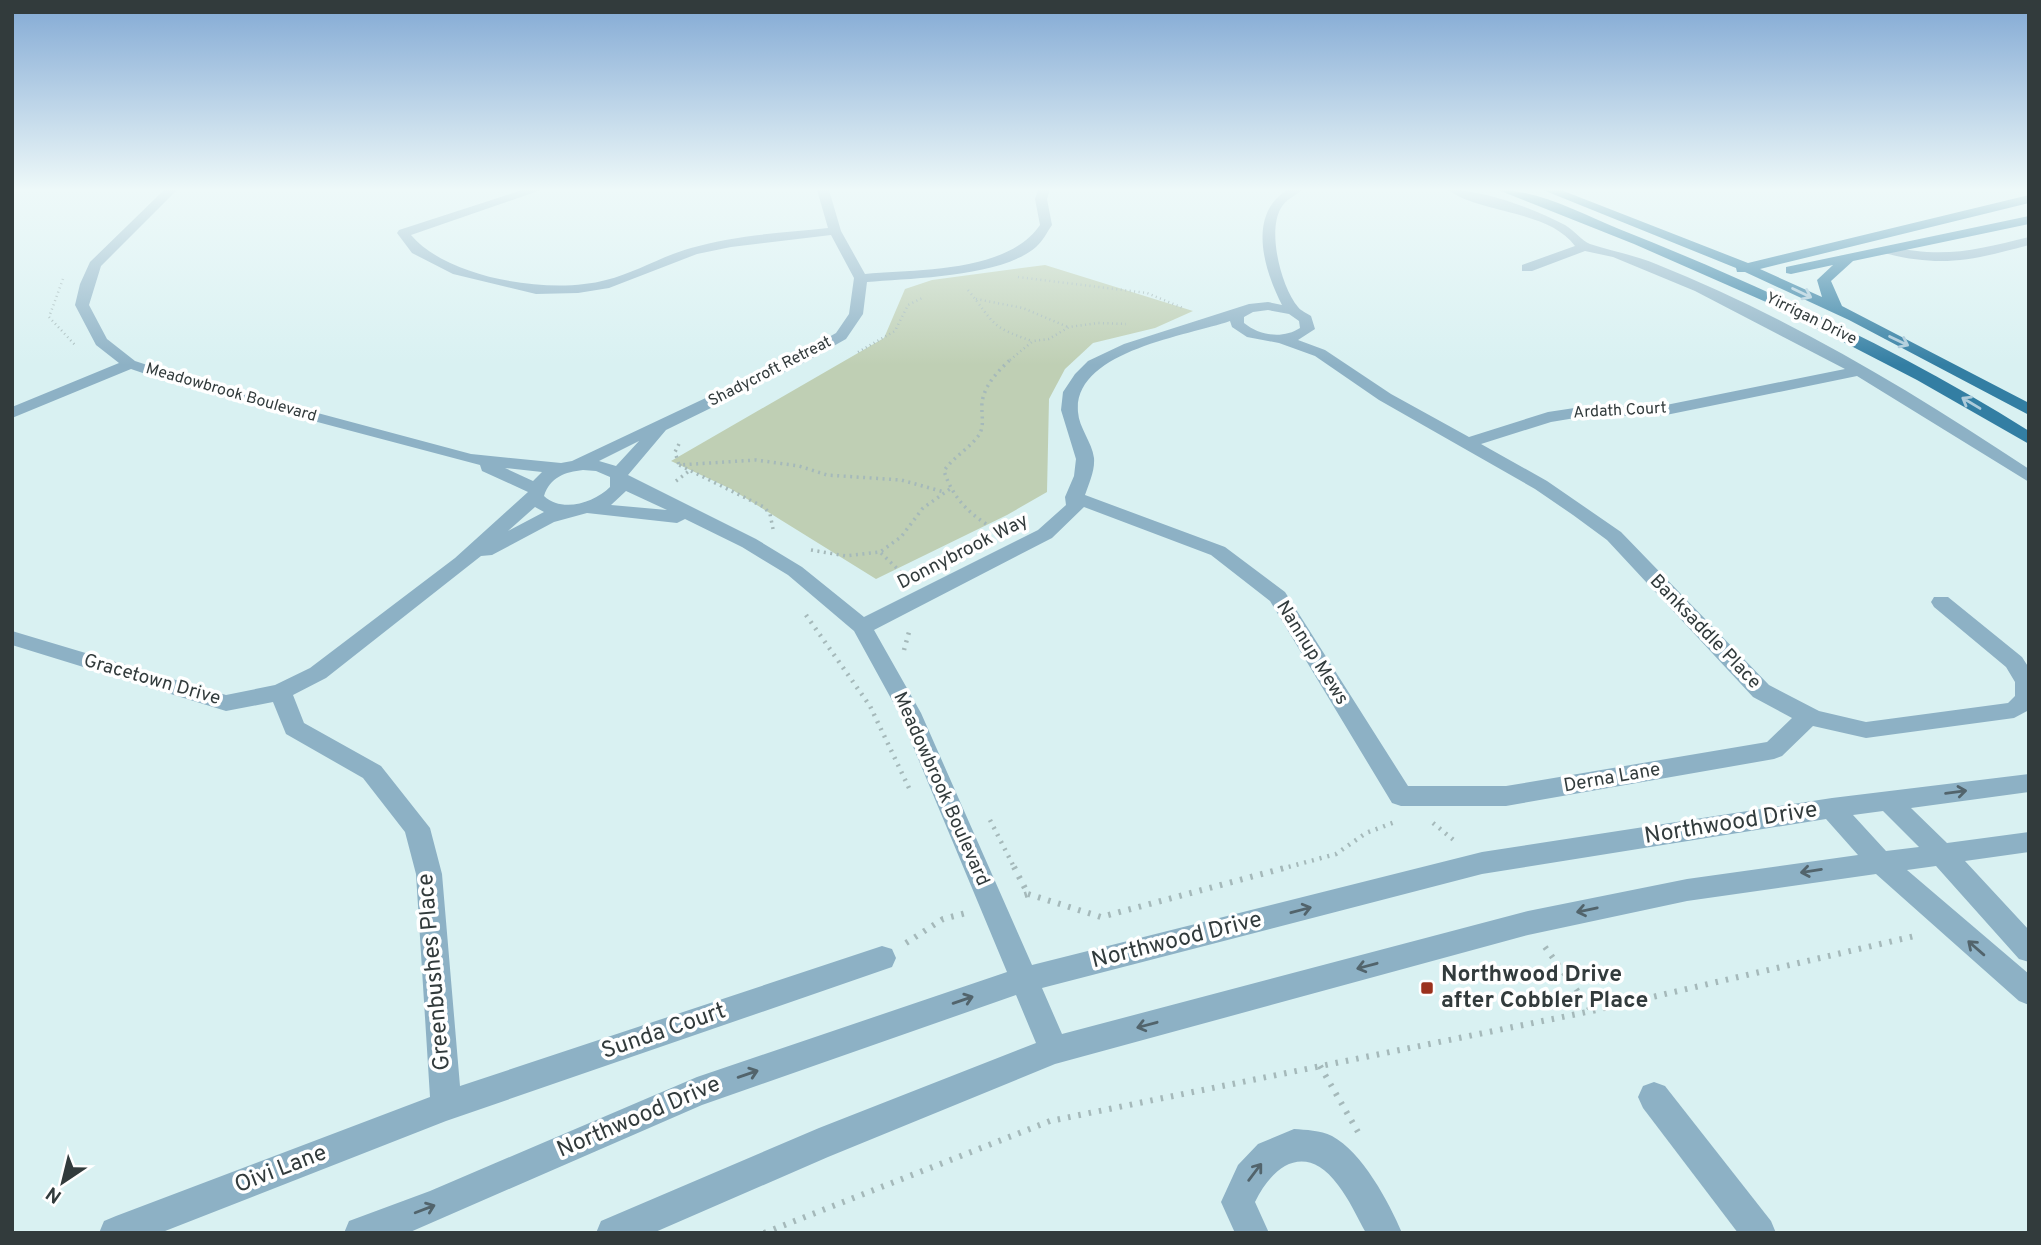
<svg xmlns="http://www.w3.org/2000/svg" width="2041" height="1245" font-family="Overpass,sans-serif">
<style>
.green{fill:#bfcfb4}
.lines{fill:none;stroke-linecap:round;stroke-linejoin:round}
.path-far3{stroke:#a5b9ba;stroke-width:2.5;stroke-dasharray:1 3.5;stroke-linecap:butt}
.path-far2{stroke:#a5b9ba;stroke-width:3.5;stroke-dasharray:2 4.5;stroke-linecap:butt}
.path-far1{stroke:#a5b9ba;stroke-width:4.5;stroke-dasharray:2 6;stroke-linecap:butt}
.path{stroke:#a5b9ba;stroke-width:6;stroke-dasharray:2.5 8;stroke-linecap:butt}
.minor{fill:#8db1c5;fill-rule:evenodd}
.major{fill:#337ea3;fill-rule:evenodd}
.oneway{stroke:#adcbda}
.oneway2{stroke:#52646c}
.poi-dot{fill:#9b311d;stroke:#fff;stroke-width:2.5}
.labels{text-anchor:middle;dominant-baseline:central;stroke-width:7;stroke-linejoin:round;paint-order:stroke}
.far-street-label{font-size:16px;fill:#323b3c;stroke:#fff}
.street-label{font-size:19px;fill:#323b3c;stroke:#fff}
.near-street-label{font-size:23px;fill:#323b3c;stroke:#fff}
.near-poi-label{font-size:23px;font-weight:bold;fill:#323b3c;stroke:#fff;text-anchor:start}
</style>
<rect width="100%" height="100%" fill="#d9f1f2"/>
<!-- green -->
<polygon class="green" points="1045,265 1193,311 1155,328 1093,343 1065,369 1049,399 1047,492 1007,515 876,579 731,489 671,461 884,338 905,289 932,280"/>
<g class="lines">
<!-- path-far3 -->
<g class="path-far3">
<polyline points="1018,277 1147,293 1183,308"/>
<polyline points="63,279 49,317 75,345"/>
<path d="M968 290C995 323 988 326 1032 341"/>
<polyline points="976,299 1023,308 1068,327"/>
<polyline points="858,352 895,331 908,305 924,297"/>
<polyline points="1010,360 1033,341 1049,339 1069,327 1098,323 1126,324"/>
</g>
<!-- path-far2 -->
<g class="path-far2">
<polyline points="679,444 675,452 679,465"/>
<polyline points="676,481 689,471"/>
<polyline points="773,529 770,514 764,507 679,465 756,460 799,466 827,475 901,480 944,492"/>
<path d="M997 531C971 515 954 501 944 471 953 457 969 449 979 435 985 425 981 414 982 403 984 385 999 370 1012 358"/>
<polyline points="811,550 846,556 880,552 901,537 923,508 950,489"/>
<polyline points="881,553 906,577"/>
</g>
<!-- path-far1 -->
<g class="path-far1">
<polyline points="806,615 870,706 909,788"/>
<polyline points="904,650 909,632"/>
<polyline points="990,820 1015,869"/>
<polyline points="1433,823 1456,842"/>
<polyline points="1281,869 1336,854 1366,833 1395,822"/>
</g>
<!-- path -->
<g class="path">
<polyline points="1014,867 1028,894 1018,897"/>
<polyline points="1028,894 1101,917 1288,867"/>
<polyline points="906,943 943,919 966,913"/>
<polyline points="1545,947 1592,1011"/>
<polyline points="1320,1066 1358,1132"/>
<polyline points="764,1233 1050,1121 1592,1011 1919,935"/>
</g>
<!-- minor -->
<g class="minor">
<path d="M164 190H177L101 266 89 305 107 339 135 361 190 379 471 454 561 463 572 461 797 355 836 333 849 314 854 278 831 235 731 247 697 254 609 288 578 293 536 294 453 274 412 253 397 233 399 230 522 190H541L411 235C448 279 552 295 606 280 635 273 662 256 691 248 735 235 782 233 828 228L817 190H829L841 231 865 274C918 269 1007 273 1040 225L1035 199 1038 190H1050L1047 199 1052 225C1047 232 1043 241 1036 247 1001 277 912 278 867 282L863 314 846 339 807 361 666 430 628 475 756 539 802 567 864 617 1038 530 1066 505 1065 497 1074 476 1076 459 1061 410 1063 392 1075 374 1088 361 1124 344 1249 304 1268 302 1282 305C1264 270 1247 215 1287 190H1302C1295 196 1285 200 1281 208 1267 231 1281 287 1298 307 1301 311 1307 313 1311 316L1315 329 1298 340 1325 350 1391 394 1469 437 1548 412 1581 407 1666 405 1845 369 1695 291 1613 257 1585 251 1532 271H1522V265L1575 246C1549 210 1482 214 1448 190 1486 190 1531 208 1565 225 1574 230 1582 241 1590 244 1612 251 1634 255 1656 264 1787 316 1912 391 2029 469V482L1857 376 1666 415 1581 417 1551 422 1481 444 1547 481 1621 532 1769 685 1819 711 1866 722 2008 703 2015 696V682L2006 667 1934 607 1931 602 1934 597H1948L2022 657 2029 668V710L2014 718 1866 738 1813 726 1782 756 1774 759 1506 806H1401L1392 803 1270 601 1211 555 1084 507 1052 538 874 630 921 713 1032 965 1482 852 1832 798 2029 774V792L1911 808 1947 843 2029 832V852L1965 861 2029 930V962L2019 959 1936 866 1907 870 2029 974V1005L2019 1001 1876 874 1687 901 1528 935 1055 1064 828 1157 653 1233H596L601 1221 819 1128 1036 1043 1016 995 702 1105 408 1233H344L349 1221 430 1191 697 1077 1007 972 899 713 854 631 788 575 742 547 685 519 677 523 587 513 554 522 492 555 481 556 326 678 293 695 304 723 381 766 430 828 442 874 460 1086 882 946 892 949 896 958 892 967 446 1121 160 1233H99L104 1221 116 1216 430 1097 416 874 405 832 363 778 286 734 273 702 226 711 12 645V631L226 695 275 685 310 668 455 558 528 492 482 471 480 465 178 385 131 369 12 418V407L119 363 96 345 75 305 80 284 90 262ZM1268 310 1289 314 1299 321 1300 328C1283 339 1260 336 1244 323V317L1253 312ZM1230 321 1232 327 1247 337 1279 343 1315 356 1379 400 1535 489 1573 515 1607 540 1753 697 1792 718 1767 742 1506 786H1408L1285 592 1225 547 1085 495C1089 483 1095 471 1094 458 1092 442 1079 428 1078 412 1073 351 1187 336 1230 321ZM639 441 616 466 599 461ZM505 468 542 472 533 481ZM583 470 596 471 610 477V487C594 503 562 513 544 496 550 477 565 472 583 470ZM626 491 667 510 611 505ZM535 507 544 512 508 531ZM1883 811 1919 847 1886 851 1853 815ZM1826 819 1858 855 1687 879 1528 911 1062 1034 1042 988 1482 874Z"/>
<path d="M2029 237V245C1973 260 1942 268 1884 253L1882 250 1889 246C1942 259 1977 250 2029 237Z"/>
<polygon points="1654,1082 1665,1086 1771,1221 1776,1233 1738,1233 1643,1108 1638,1097 1643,1086"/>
<path d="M1294 1129C1306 1130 1320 1130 1332 1136 1362 1152 1389 1202 1402 1233H1366C1357 1217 1349 1199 1338 1185 1307 1143 1274 1163 1255 1202L1269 1233H1235L1221 1202 1238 1165 1258 1144Z"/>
</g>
<!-- major -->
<g class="major">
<path d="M1498 190C1539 190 1582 214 1619 229 1760 285 1900 350 2029 431V444L1917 380 1766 302 1634 244Z"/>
<polygon points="1543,190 1561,190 1748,263 2029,195 2029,203 1760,269 1822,297 1817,280 1833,265 1791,274 1786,273 1786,267 2029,216 2029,224 1853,261 1831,281 1842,306 2029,403 2029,415 1849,320 1745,272 1737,272 1736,268"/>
</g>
</g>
<!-- one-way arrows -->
<defs><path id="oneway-shaft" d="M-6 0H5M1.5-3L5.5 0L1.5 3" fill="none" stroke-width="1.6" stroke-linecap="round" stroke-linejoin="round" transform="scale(1.75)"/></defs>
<g class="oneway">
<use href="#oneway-shaft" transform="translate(1802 293) rotate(26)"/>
<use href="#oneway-shaft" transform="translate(1899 341) rotate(26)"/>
<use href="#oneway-shaft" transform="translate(1971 403) rotate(-149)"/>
</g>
<g class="oneway2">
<use href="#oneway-shaft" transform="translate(1956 792) rotate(-7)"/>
<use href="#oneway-shaft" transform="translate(1811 871) rotate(171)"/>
<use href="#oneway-shaft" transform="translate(1301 910) rotate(-15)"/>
<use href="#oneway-shaft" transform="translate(1587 910) rotate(168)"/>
<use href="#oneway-shaft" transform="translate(1976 948) rotate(-139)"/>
<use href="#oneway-shaft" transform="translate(1367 966) rotate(165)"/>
<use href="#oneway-shaft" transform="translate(963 1000) rotate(-19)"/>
<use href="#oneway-shaft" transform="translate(1147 1025) rotate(165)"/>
<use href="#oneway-shaft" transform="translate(748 1074) rotate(-19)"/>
<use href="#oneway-shaft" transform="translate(1255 1172) rotate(-53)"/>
<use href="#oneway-shaft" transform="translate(425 1209) rotate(-21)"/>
</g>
<!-- sky -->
<linearGradient id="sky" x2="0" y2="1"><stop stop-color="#82a9d4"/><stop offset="0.52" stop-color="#eef9f9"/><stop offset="1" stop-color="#eef9f9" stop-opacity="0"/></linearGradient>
<rect width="2041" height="365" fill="url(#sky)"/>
<!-- markers -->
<rect class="poi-dot" x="1420" y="981" width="14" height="14" rx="3.5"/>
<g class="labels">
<!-- far-street labels -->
<g class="far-street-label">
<text transform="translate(1811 319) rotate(26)">Yirrigan Drive</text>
<text transform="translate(770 372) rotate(-27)">Shadycroft Retreat</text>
<text transform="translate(231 393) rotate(16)">Meadowbrook Boulevard</text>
<text transform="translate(1620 411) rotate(-3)">Ardath Court</text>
</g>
<!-- street labels -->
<g class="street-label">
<text transform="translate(963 552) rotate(-27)">Donnybrook Way</text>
<text transform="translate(1705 632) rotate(46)">Banksaddle Place</text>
<text transform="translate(1312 653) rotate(58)">Nannup Mews</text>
<text transform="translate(152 680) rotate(16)">Gracetown Drive</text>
<text transform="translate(1612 778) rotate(-10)">Derna Lane</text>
<text transform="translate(941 789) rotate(66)">Meadowbrook Boulevard</text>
</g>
<!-- near-street labels -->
<g class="near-street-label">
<text transform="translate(1731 824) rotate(-9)">Northwood Drive</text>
<text transform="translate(1177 941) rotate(-14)">Northwood Drive</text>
<text transform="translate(435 972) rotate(-95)">Greenbushes Place</text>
<text transform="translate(664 1032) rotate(-19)">Sunda Court</text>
<text transform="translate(639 1118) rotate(-23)">Northwood Drive</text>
<text transform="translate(281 1170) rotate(-21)">Oivi Lane</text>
</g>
<!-- near-poi labels -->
<g class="near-poi-label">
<text x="1441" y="975">Northwood Drive<tspan x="1441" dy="26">after Cobbler Place</tspan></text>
</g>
</g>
<!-- border -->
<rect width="2041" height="1245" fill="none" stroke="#323b3c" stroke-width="28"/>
<!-- north arrow -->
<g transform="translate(63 1182) rotate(215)" stroke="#ffffff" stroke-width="5" paint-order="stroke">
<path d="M0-5L12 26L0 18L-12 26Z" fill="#323b3c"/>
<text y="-10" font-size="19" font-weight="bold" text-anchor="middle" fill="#323b3c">N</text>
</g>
</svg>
